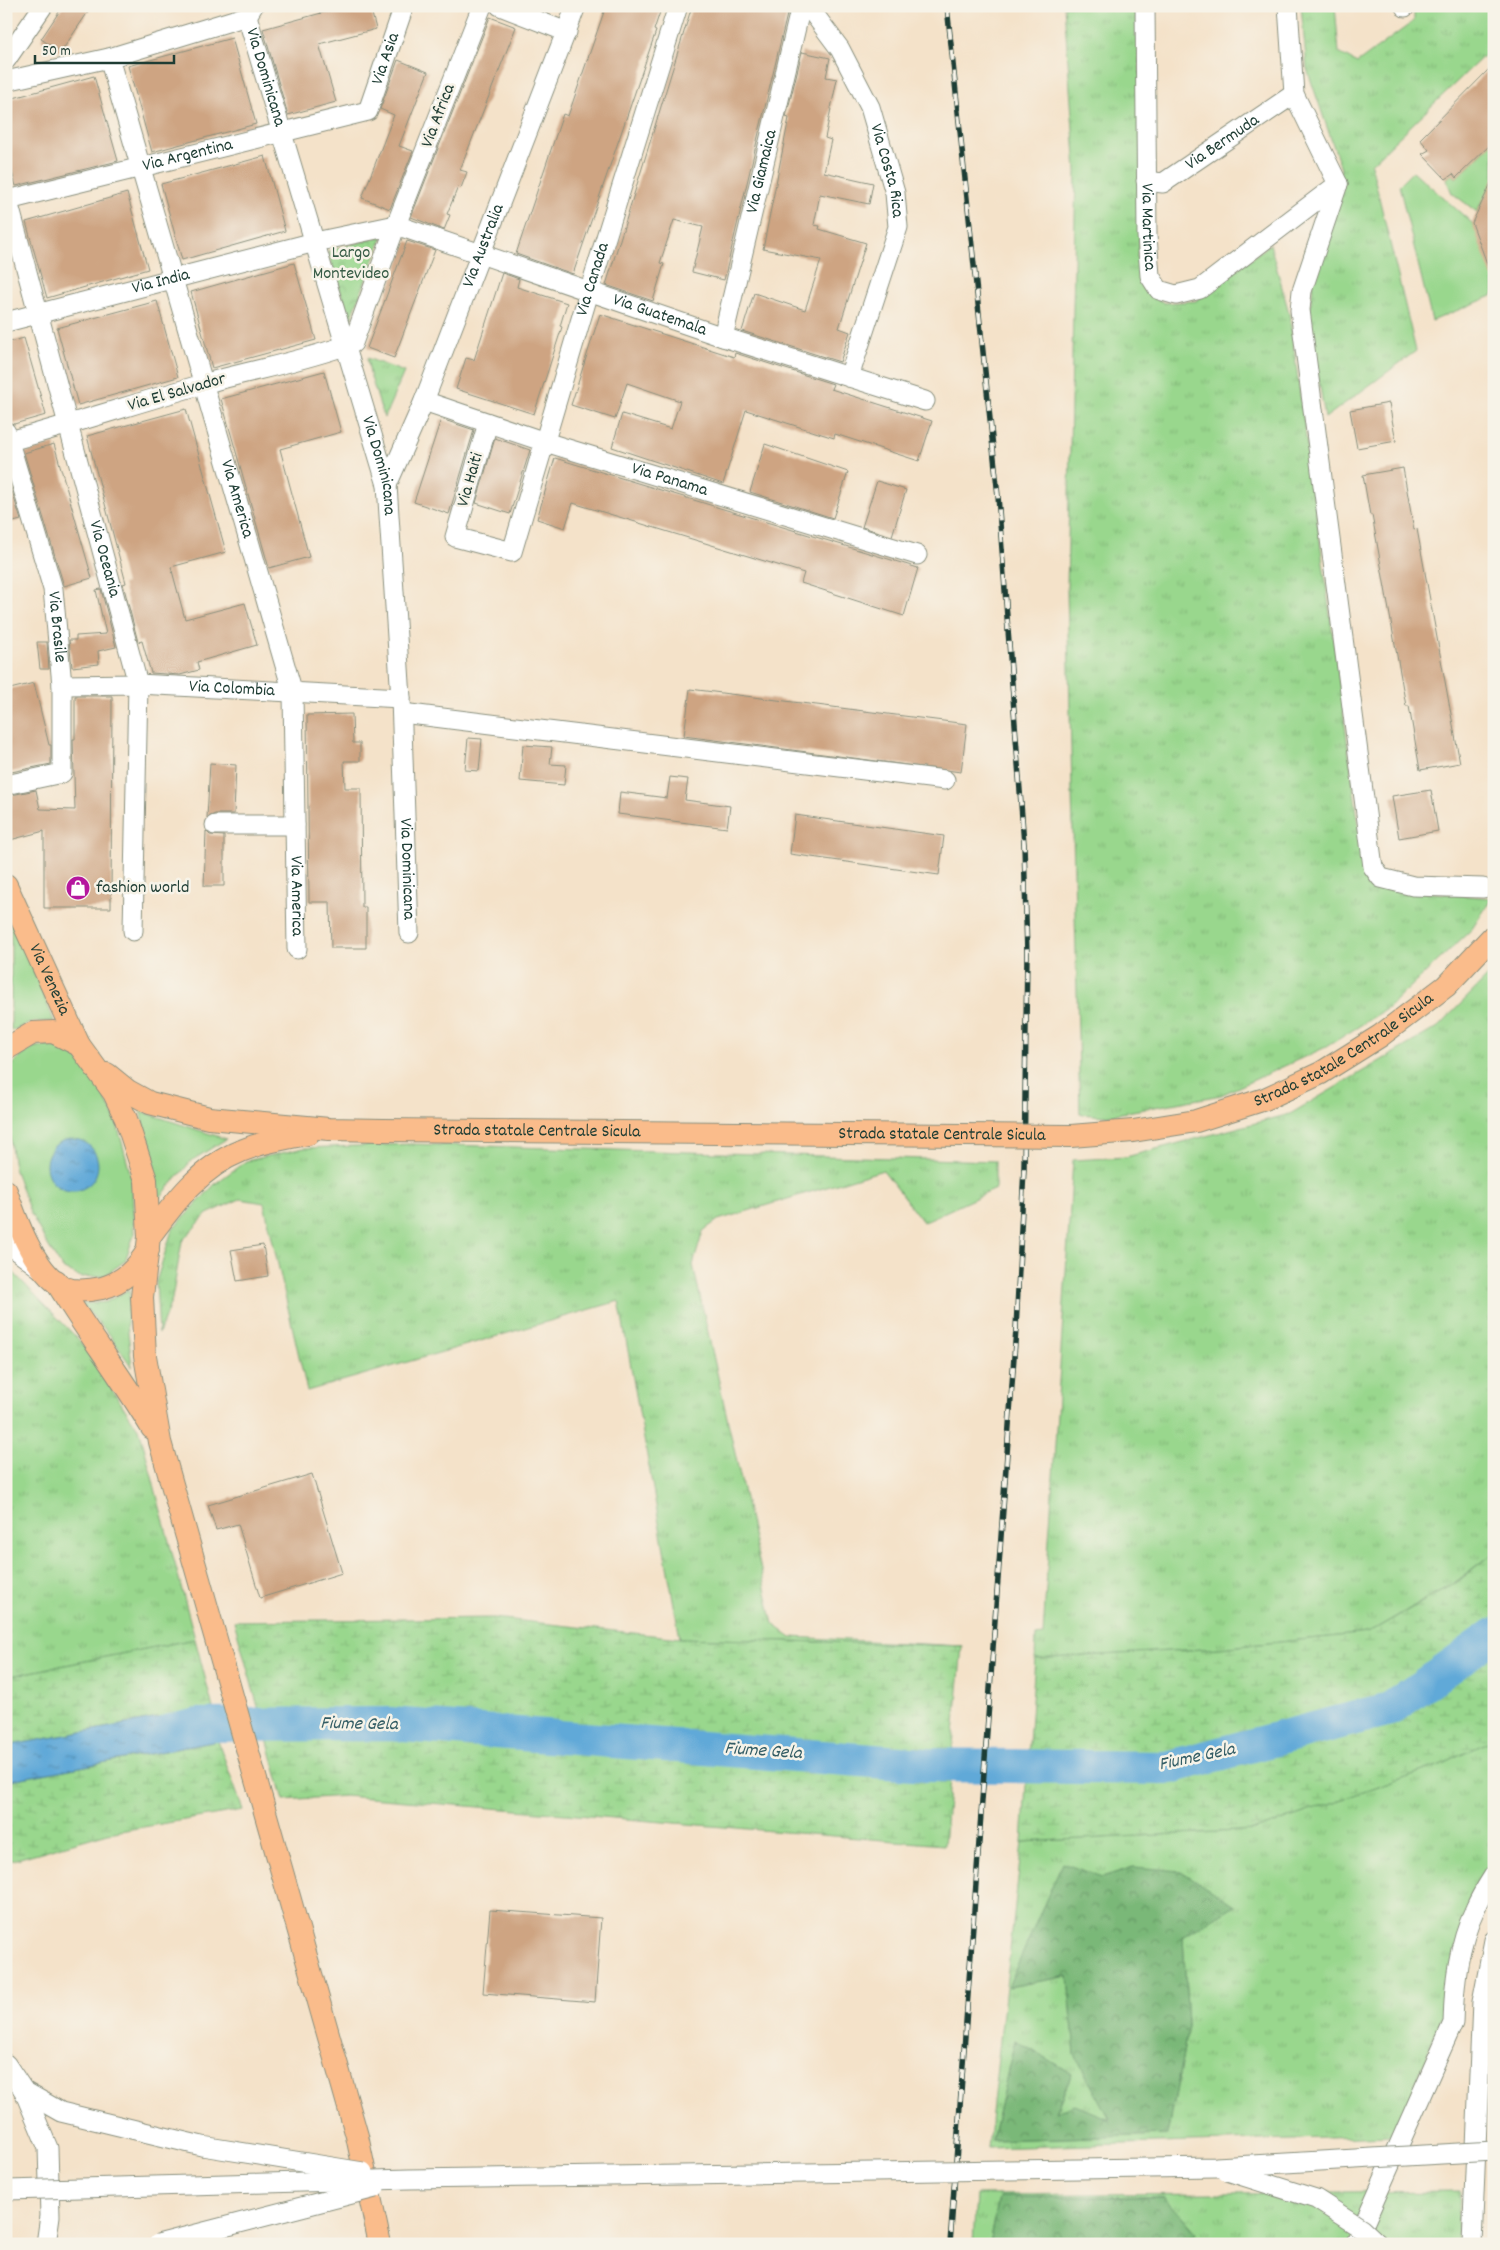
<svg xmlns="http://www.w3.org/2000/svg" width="1500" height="2250" font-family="Dekko,sans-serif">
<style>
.grass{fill:url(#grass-tufts);stroke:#5c8a60;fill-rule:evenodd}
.forest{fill:url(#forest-crowns);stroke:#4c7a56}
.wetland{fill:url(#wetland-marsh);stroke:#5c8a60}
.park{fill:url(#park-crowns);stroke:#5c8a60}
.garden{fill:#99d78d;stroke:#5c8a60}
.water{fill:url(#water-ripples);stroke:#407386}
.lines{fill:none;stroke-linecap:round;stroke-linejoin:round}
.river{stroke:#61a9d8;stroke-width:34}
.building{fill:#cea482}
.minor-casing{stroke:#8a907e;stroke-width:21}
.major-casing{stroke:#8a907e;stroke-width:24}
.minor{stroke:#fff;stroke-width:19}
.major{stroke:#fabc8b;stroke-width:22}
.rail-casing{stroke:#1f3d34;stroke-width:5.5}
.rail{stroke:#f7f3e8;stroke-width:4;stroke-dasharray:11;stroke-linecap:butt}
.minor-bridge-casing{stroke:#8a907e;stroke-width:21;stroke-linecap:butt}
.major-bridge-casing{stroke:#8a907e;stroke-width:24;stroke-linecap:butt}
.minor-bridge{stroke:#fff;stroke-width:19}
.major-bridge{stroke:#fabc8b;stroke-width:22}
.labels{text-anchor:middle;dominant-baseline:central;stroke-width:5;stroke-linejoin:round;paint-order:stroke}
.street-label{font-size:18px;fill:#1f3d34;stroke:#f7f3e8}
.park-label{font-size:18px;fill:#375c46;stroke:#f7f3e8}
.poi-label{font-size:18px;fill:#1f3d34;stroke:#f7f3e8;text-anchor:start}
.water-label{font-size:19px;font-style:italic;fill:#335d65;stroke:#f7f3e8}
</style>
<defs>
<pattern id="grass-tufts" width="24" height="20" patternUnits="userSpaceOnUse" patternTransform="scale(1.25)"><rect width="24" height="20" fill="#99d78d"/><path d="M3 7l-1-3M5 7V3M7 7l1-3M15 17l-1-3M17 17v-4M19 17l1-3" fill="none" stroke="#83b97a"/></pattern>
<pattern id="forest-crowns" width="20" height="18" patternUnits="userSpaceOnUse" patternTransform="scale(1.25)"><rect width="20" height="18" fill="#7ab878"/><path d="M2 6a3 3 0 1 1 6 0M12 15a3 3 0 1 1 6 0" fill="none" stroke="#639763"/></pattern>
<pattern id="wetland-marsh" width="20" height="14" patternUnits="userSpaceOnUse" patternTransform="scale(1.25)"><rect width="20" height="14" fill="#99d78d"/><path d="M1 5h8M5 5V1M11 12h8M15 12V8" fill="none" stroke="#83b97a"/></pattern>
<pattern id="park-crowns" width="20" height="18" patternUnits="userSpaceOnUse" patternTransform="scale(1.25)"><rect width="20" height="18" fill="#99d78d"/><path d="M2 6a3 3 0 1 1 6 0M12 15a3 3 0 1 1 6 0" fill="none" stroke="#83b97a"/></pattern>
<pattern id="water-ripples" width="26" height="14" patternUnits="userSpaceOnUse" patternTransform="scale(1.25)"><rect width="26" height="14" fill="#61a9d8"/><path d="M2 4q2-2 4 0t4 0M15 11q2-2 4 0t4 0" fill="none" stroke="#4f8bb0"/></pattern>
</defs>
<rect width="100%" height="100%" fill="#f7f3e8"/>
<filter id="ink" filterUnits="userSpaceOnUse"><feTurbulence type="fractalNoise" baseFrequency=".02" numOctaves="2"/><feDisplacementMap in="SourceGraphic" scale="10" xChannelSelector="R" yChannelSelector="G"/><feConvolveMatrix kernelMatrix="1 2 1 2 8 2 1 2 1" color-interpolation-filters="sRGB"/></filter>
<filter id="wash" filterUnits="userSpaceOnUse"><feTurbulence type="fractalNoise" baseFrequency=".0096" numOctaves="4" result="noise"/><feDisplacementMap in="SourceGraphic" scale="20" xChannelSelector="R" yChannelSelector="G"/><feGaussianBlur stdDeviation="1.12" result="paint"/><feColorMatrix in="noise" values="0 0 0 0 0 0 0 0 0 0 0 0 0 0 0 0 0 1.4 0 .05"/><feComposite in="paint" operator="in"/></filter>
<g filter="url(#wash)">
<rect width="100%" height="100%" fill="#f4e2c9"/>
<!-- grass -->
<g class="grass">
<polygon points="1064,6 1136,6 1146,181 1137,257 1143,289 1164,303 1196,301 1270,244 1289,313 1367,887 1492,898 1472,929 1388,1008 1326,1047 1221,1095 1105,1116 1080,1114 1067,589 1076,171"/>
<polygon points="1301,6 1335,6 1339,53 1357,63 1414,21 1414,6 1494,6 1494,46 1371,164 1416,351 1325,418 1309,317 1314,279 1341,168 1307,69"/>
<polygon points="367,358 404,372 384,418 370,374"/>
<polygon points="1494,970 1494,1553 1457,1581 1368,1633 1220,1648 1035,1659 1036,1636 1043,1635 1073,1160 1126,1157 1290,1114 1438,1027"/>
<polygon points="412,1144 995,1161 995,1189 923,1222 883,1170 718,1220 703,1231 693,1265 773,1624 791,1637 962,1646 680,1638 619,1301 307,1391 264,1203 240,1199 207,1214 182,1241 172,1299 159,1333 156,1282 172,1230 216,1183 246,1161 304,1148"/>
<polygon points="6,1265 80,1341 140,1432 195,1639 6,1677"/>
<path d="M1494 1739V1868L1467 1911 1444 1992V2012L1395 2136 988 2148 1022 1842 1255 1830 1440 1765ZM1134 1867 1234 1904 1183 1937 1188 2026 1168 2135 992 2140 1015 2040 1072 2074 1055 2113 1110 2119 1075 2054 1068 1976 1009 1987 1102 1877Z"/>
<polygon points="1460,2191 1457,2244 1186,2244 1196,2233 1164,2197 999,2197 990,2244 973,2244 976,2195"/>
</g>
<!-- forest -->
<g class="forest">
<polygon points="1062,1863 1102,1877 1134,1867 1181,1871 1235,1905 1183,1937 1188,2026 1168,2135 992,2140 1015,2040 1072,2074 1055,2112 1075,2105 1109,2119 1075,2054 1068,1976 1008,1987"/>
<polygon points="999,2197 1165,2197 1196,2234 1186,2244 990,2244"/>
</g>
<!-- wetland -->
<g class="wetland">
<polygon points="1494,1553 1494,1739 1440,1765 1255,1830 1022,1842 1035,1659 1220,1648 1368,1633 1457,1582"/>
<polygon points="494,1618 680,1638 962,1646 944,1845 345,1796 284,1800 234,1621"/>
<polygon points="195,1639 213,1708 6,1746 6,1677"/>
<polygon points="218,1741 243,1810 108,1833 6,1862 6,1781"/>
</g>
<!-- park -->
<polygon class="park" points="383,236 350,321 328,251"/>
<!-- garden -->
<g class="garden">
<polygon points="1494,141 1494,196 1482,201 1477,212 1452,193 1446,179 1453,174 1456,178"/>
<polygon points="1413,171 1472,223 1494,256 1494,293 1492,296 1432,321 1399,185"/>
<polygon points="11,914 54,1021 33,1022 11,1031"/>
<polygon points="54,1046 77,1058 99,1087 116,1120 132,1180 134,1235 125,1261 104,1276 80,1277 62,1268 46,1242 30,1212 14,1168 6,1111 7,1079 14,1062 34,1047"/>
<polygon points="140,1111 226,1139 191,1161 157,1201 153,1151"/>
<polygon points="130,1289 127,1323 132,1367 109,1334 82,1304 106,1302"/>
</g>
<!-- water -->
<g class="water">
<circle cx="72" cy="1165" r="26"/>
<polygon points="213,1708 218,1741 6,1781 6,1746"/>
</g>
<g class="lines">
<!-- river -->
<polyline class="river" points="170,1731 198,1725 390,1724 926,1765 1166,1768 1390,1709 1494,1635"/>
</g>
<g id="blocks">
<!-- building -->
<g class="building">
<polygon points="63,6 92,6 61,52 41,39"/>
<polygon points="347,6 370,6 376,29 319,44 336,102 288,115 263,29"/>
<polygon points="606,6 662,6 654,30 656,31 573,274 516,254 563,114 568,116"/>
<polygon points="692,6 789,6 724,280 692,272 703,227 674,220 660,263 664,264 653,301 606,285"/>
<polygon points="490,17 516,27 460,170 467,172 461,188 458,187 447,214 450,215 444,230 411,217"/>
<polygon points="232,38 256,124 152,152 128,66"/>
<polygon points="802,52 830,58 826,77 837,79 825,138 831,140 824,172 873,183 869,204 820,194 814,225 820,226 819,229 866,243 839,328 850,332 840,362 742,331 754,293 805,310 821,260 763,249 789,118 786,117"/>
<polygon points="398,60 428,72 399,146 413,151 390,209 362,198 394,115 380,109"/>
<polygon points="1494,64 1494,141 1456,178 1453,174 1446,179 1422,154 1429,150 1420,139"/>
<polygon points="94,76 118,161 16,186 6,151 6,100"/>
<polygon points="265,156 285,231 182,260 161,184"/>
<polygon points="1494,177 1494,276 1492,277 1472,223"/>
<polygon points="127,193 148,269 47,298 26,222"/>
<polygon points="407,241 435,250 394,358 367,348"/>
<polygon points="294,263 316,340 212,368 191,292"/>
<polygon points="502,273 519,279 517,287 567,303 560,326 562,327 534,414 456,389 466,358 474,360"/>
<polygon points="157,301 178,377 78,405 57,328"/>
<polygon points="600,314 734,357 735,353 833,384 831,389 932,421 919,461 835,434 834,438 746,410 723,484 612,447 622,414 671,429 680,401 627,383 615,419 571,405"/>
<polygon points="24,338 46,415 14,424 6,421 6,343"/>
<polygon points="324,371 341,432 280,449 309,557 269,568 221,399"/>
<polygon points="1389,403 1396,441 1357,448 1350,410"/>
<polygon points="186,409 226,552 171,567 185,619 245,603 257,645 197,662 199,670 180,675 151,673 142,641 138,642 123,584 126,583 87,436"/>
<polygon points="441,419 474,430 449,514 414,502"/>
<polygon points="495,438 530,450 510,514 476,503"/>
<polygon points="54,444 92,578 64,586 24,453"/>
<polygon points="765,444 848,472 833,518 750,492"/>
<polygon points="555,458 918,568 904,616 801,583 804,573 573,503 565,528 537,519"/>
<polygon points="1403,468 1414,530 1417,529 1460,763 1420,770 1409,706 1406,706 1372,515 1370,515 1363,475"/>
<polygon points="6,472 21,520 6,524"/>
<polygon points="877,481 906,490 892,536 862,527"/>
<polygon points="101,589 116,647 98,651 99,664 72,667 69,640 76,640 76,636 106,634 96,590"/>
<polygon points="37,642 47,642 49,669 40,669"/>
<polygon points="34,683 49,745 51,745 51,764 6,773 6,690"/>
<polygon points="690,689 967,724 961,772 684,736"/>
<polygon points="75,696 112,696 111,908 44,908 44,831 10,840 6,827 6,796 36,790 40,809 75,810 73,739 75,739"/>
<polygon points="352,714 353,743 360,743 360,761 344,761 345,788 361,788 362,907 366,907 366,948 331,948 330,902 309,902 307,715"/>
<polygon points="468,738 482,739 479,771 465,770"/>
<polygon points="523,745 552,747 550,764 566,765 564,785 520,781"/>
<polygon points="210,763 236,765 234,814 215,814 207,818"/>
<polygon points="670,777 688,779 685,800 730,806 727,828 618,814 620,792 667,798"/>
<polygon points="1431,790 1438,831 1399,838 1392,796"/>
<polygon points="795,815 944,836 939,875 790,854"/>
<polygon points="206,831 210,835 224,836 224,886 204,886"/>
<polygon points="263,1245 268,1276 237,1281 231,1250"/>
<polygon points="312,1474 342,1573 260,1598 238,1524 216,1530 208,1505"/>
<polygon points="490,1910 601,1918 595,2002 483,1993"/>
</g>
</g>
</g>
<g filter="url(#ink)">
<use href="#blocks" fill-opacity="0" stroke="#8a907e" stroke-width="1"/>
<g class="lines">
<defs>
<g id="minor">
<path id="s1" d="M482 6 396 225 723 337 925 401"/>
<polyline points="500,6 567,32"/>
<path id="s2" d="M808 6 840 49 870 107 895 193 898 227 849 377"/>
<path id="s3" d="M1145 6 1147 236 1150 276 1159 290 1176 295 1200 289 1338 184"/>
<polyline points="1288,6 1294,94 1338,184"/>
<polyline points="1405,6 1405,7"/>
<path id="s4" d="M247 16 387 485 401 698 409 933"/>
<path id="s5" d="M109 58 293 693 297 949"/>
<polyline points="6,60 43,6"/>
<polyline points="6,81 109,58 247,16 253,6"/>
<path id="s6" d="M1146 181 1163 183 1294 94"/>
<polyline points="1338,184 1302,291 1300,310 1373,867 1381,878 1413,886 1483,888"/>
<path id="s7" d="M6 194 138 684 133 931"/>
<path id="s8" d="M8 200 368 111 404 6"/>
<path id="s9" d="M6 322 315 242 396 225 353 343C304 361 253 370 203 384 137 403 72 424 6 442"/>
<path id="s10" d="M723 337 801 6"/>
<path id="s11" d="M424 401 545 442 917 555"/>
<path id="s12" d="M488 423 455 537 512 552 589 292 678 6"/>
<path id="s13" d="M6 432 53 589 62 685V773L6 785"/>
<path id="s14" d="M387 485 424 401 576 6"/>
<path id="s15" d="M62 685 138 684 401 698"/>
<polyline points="402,713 945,780"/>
<polyline points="215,825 295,825"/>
<polyline points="6,1243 40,1268"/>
<polyline points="6,2064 24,2091 48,2148 50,2216 46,2244"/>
<polyline points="24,2091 61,2112 202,2146"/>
<path d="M1355 2244 1453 2023C1454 1985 1458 1944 1475 1909 1480 1897 1487 1886 1494 1875"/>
<polyline points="1472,2244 1482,2002 1494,1940"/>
</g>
<g id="major">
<path id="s16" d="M6 885 79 1045"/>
<polyline points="6,1049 33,1033 53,1032 79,1045 114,1093 126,1119 146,1180 149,1237 142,1297 145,1356 160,1442 357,2136 380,2244"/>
<polyline points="107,1074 128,1091 150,1103 209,1118 329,1129 383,1130"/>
<path d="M6 1191C16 1220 38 1283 72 1290 82 1291 93 1290 102 1288 124 1282 137 1268 148 1250"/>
<path d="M149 1237C174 1203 200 1167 241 1151 262 1142 286 1138 308 1134"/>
<path d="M56 1281C86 1331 122 1377 152 1428"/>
</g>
</defs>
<!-- minor casing -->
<use href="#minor" class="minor-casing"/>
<!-- major casing -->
<use href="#major" class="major-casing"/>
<!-- minor -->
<use href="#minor" class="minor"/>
<!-- major -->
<use href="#major" class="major"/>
<defs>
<polyline id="rail" points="947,6 998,496 1024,844 1027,954 1024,1169 1016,1329 950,2244"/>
</defs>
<!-- rail casing -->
<use href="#rail" class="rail-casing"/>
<!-- rail -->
<use href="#rail" class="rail"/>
<defs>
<g id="minor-bridge">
<polyline points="202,2146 363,2172"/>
<polyline points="1227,2171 1316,2199 1361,2228 1378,2244"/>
<polyline points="8,2190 409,2179 1216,2167 1494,2151"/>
<polyline points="158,2244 375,2188"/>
</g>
<g id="major-bridge">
<path id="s17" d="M383 1130 1071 1136 1133 1131 1196 1121 1265 1099 1321 1073 1380 1036 1446 986 1494 935"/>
</g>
</defs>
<!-- minor-bridge casing -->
<use href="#minor-bridge" class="minor-bridge-casing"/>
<!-- major-bridge casing -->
<use href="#major-bridge" class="major-bridge-casing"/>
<!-- minor-bridge -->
<use href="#minor-bridge" class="minor-bridge"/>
<!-- major-bridge -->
<use href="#major-bridge" class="major-bridge"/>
</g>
</g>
<!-- icons -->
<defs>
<symbol id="shop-disc" viewBox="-11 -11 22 22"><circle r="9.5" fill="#b5179e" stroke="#f7f3e8"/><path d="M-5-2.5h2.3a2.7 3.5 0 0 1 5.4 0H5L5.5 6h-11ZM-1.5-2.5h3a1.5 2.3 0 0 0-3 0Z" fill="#fff"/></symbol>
</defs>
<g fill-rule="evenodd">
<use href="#shop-disc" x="64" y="874" width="28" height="28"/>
</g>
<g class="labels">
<!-- street labels -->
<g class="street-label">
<text stroke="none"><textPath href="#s8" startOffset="426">Via Asia</textPath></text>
<text stroke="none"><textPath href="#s4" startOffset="64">Via Dominicana</textPath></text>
<text transform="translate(439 116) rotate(-69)">Via Africa</text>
<text stroke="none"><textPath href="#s6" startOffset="89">Via Bermuda</textPath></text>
<text stroke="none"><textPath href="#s8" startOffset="185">Via Argentina</textPath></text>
<text stroke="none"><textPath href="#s2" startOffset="185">Via Costa Rica</textPath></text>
<text stroke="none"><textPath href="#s10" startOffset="170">Via Giamaica</textPath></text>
<text stroke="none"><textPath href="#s3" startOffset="221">Via Martinica</textPath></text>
<text stroke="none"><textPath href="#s14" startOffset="258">Via Australia</textPath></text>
<text stroke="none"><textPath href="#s12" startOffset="462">Via Canada</textPath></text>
<text stroke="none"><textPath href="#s9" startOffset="160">Via India</textPath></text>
<text stroke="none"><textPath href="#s1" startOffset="514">Via Guatemala</textPath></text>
<text transform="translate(177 393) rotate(-16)">Via El Salvador</text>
<text stroke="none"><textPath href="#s4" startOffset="469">Via Dominicana</textPath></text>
<text transform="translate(471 480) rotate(-74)">Via Haiti</text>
<text stroke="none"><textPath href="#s11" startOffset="258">Via Panama</textPath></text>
<text stroke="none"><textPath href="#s5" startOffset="459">Via America</textPath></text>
<text stroke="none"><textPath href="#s7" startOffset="378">Via Oceania</textPath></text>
<text stroke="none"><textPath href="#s13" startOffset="202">Via Brasile</textPath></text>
<text stroke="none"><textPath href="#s15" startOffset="170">Via Colombia</textPath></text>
<text stroke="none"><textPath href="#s4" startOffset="874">Via Dominicana</textPath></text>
<text stroke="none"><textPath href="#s5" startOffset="864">Via America</textPath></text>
<text stroke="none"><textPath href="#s16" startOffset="104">Via Venezia</textPath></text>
<text stroke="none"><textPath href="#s17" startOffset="979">Strada statale Centrale Sicula</textPath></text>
<text stroke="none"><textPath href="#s17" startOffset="154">Strada statale Centrale Sicula</textPath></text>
<text stroke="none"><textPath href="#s17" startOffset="559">Strada statale Centrale Sicula</textPath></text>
</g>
<!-- park labels -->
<g class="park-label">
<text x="351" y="253">Largo<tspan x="351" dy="21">Montevideo</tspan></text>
</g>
<!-- poi labels -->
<g class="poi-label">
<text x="96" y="888">fashion world</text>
</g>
<!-- water labels -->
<g class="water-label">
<text transform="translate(359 1725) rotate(1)">Fiume Gela</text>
<text transform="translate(763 1752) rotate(4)">Fiume Gela</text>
<text transform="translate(1197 1758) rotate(-12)">Fiume Gela</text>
</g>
</g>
<!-- margin -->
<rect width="1500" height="2250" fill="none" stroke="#f7f3e8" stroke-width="25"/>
<!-- scale -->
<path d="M35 55v8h139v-8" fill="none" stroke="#1f3d34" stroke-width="2.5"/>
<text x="42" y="55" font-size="15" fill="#1f3d34" stroke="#f7f3e8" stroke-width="4" paint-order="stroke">50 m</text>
</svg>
